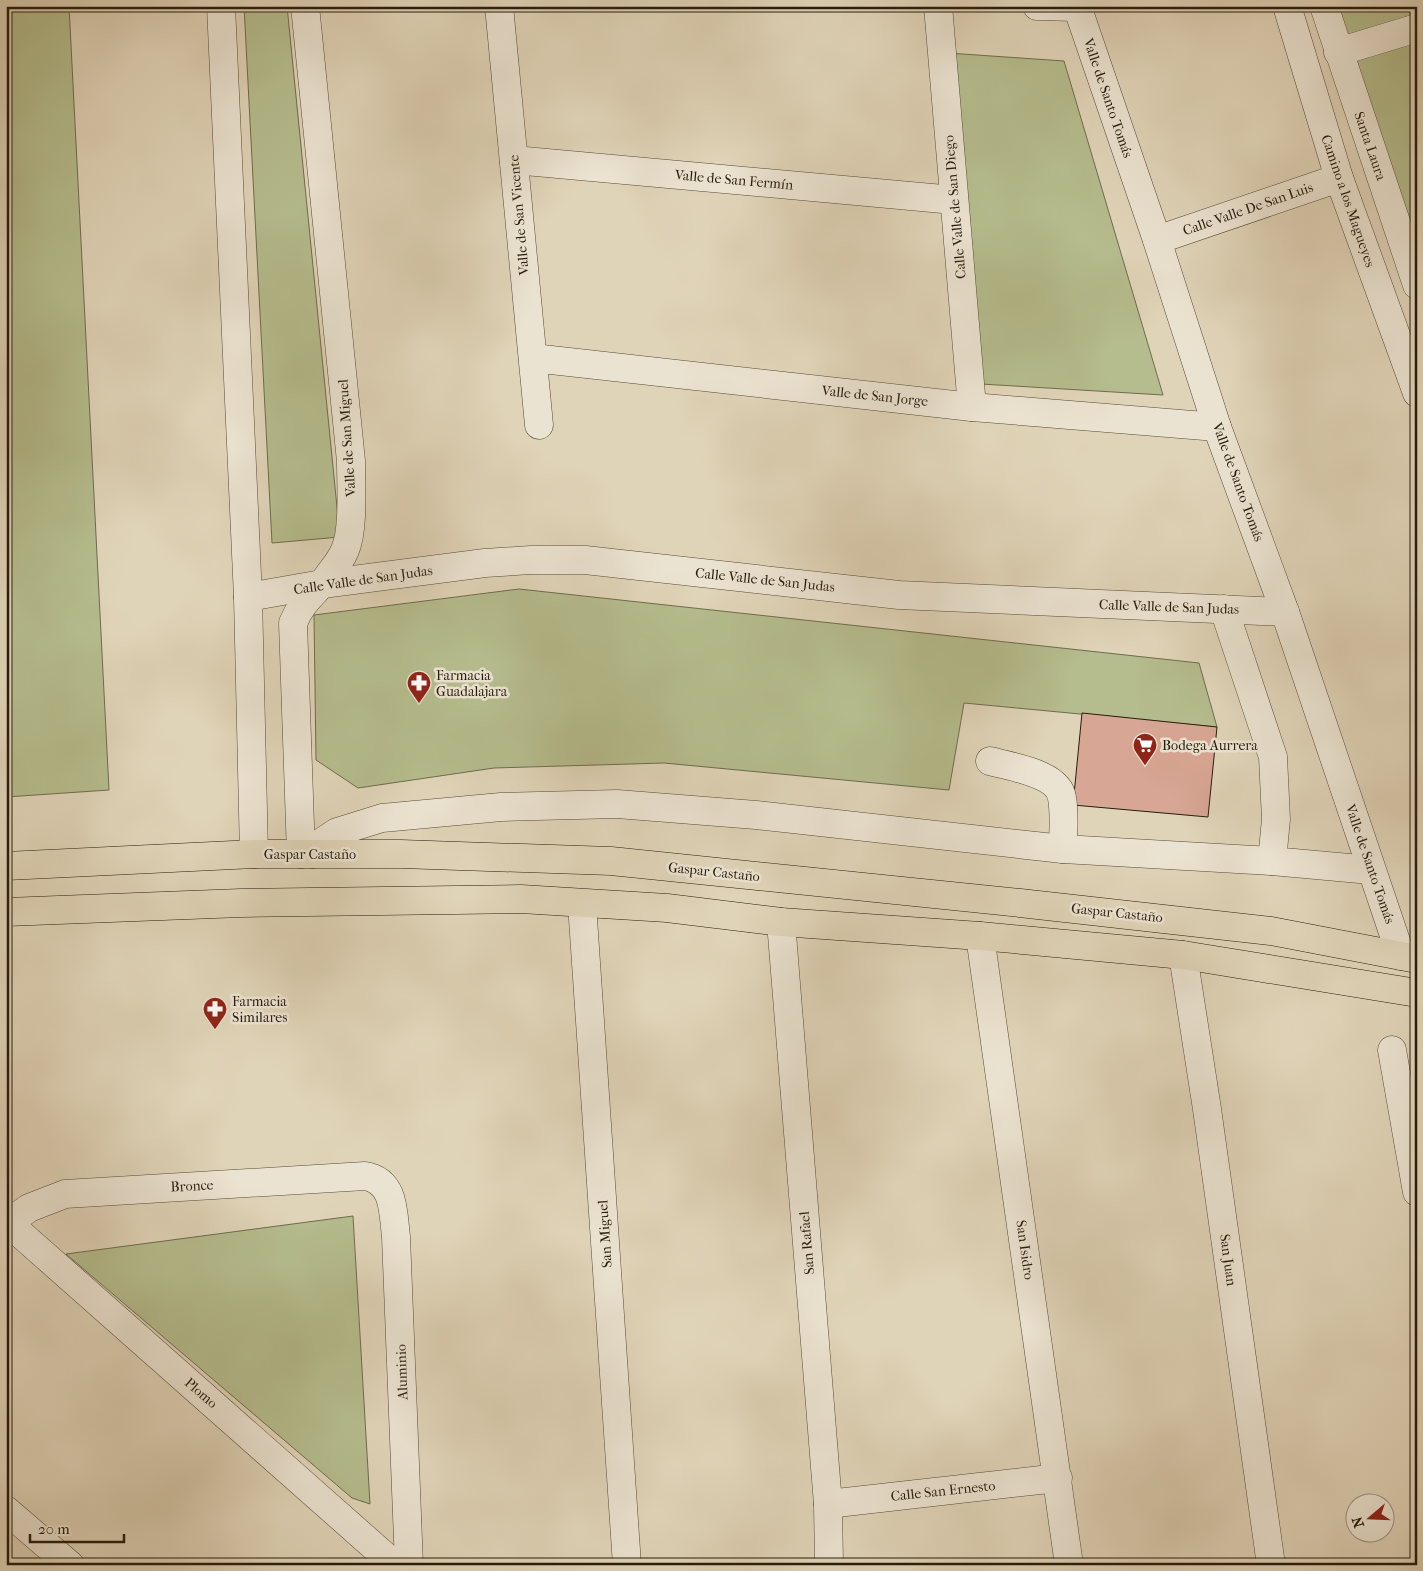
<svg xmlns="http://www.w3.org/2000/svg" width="1423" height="1571" font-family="'IM FELL French Canon',serif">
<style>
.green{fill:#b5bc8d;stroke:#6e6c4e}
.building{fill:#d8a694;stroke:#281c0e}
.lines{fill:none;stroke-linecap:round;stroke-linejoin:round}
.minor-casing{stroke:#564a38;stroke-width:29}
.major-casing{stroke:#281c0e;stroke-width:29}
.minor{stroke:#ebe3d1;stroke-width:28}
.major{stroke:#e0d4b8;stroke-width:28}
.labels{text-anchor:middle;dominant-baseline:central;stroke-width:5;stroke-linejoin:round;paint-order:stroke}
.street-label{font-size:14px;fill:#281c0e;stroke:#ebe3d1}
.poi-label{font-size:14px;fill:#281c0e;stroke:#ebe3d1;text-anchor:start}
</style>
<rect width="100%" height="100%" fill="#e0d4b8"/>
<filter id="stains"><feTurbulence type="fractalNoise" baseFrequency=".004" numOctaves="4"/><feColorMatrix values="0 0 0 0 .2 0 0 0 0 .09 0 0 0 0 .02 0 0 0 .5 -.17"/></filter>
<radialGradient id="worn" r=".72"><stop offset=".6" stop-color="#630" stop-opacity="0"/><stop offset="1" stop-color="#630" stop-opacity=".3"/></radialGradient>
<!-- green -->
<g class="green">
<polygon points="6,6 69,6 109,790 6,797"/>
<polygon points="244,6 287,6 340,537 272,543"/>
<polygon points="1332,6 1417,6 1417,273"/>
<polygon points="948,53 1064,61 1163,395 981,384"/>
<polygon points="519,589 1199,663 1217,727 964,703 949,790 664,763 494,768 358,788 316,760 314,615"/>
<polygon points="353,1216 370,1504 352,1498 66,1254"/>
</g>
<!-- building -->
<polygon class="building" points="1082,713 1217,727 1208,817 1073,805"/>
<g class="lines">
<defs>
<g id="minor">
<polyline points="221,6 248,597 254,854"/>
<polyline points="499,6 539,425"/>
<polyline points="938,6 972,407"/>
<polyline points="1037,6 1077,7"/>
<polyline points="1077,6 1157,240 1217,427 1285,612 1401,956"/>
<polyline points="1287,6 1339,178 1417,393"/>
<polyline points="1324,6 1417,285"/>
<polyline points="1338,52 1417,28"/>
<polyline points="514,160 954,200"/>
<polyline points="1157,240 1339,178"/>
<polyline points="533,358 972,407 1217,427"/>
<polyline points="248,597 322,584 485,563 531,560 585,560 899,595 1285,612"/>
<polyline points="1224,609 1273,757 1276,819 1272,861 1371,870"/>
<path d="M990 761C1010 767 1059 773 1062 798 1065 815 1063 833 1063 849"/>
<path d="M301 854 293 623C303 599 314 595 328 576 334 568 341 560 345 550 354 530 351 484 351 461L305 6"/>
<polyline points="313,854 322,842 337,832 382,818 501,807 617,804 756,815 1063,849 1272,861"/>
<polyline points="582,904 627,1565"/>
<polyline points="781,922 828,1504 829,1565"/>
<polyline points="980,936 1069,1565"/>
<polyline points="1183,955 1207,1109 1271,1565"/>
<polyline points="1392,1050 1417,1192"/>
<polyline points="6,1221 395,1565"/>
<path d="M8 1223 29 1208 65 1194 365 1176C395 1181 393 1212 396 1237L409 1565"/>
<polyline points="828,1504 1058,1478"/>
<polyline points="6,1510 70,1565"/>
</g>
<g id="major">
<polyline points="6,866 254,854 401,854 611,861 1020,903 1271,931 1417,959"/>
<polyline points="6,912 241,903 521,899 667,908 781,922 980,936 1183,955 1417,993"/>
</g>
</defs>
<!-- minor casing -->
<use href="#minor" class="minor-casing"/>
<!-- major casing -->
<use href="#major" class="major-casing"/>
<!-- minor -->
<use href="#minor" class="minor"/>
<!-- major -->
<use href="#major" class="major"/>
</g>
<!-- icons -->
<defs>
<symbol id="pharmacy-pin" viewBox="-11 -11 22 30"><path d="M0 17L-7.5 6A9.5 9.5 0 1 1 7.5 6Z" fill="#8f2418" stroke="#ebe3d1"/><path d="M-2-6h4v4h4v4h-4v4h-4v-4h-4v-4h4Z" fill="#fff"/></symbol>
<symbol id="supermarket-pin" viewBox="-11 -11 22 30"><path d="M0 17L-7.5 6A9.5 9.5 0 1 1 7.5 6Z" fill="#8f2418" stroke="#ebe3d1"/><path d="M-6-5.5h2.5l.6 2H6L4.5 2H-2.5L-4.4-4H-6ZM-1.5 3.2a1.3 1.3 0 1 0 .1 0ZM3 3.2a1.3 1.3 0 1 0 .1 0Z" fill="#fff"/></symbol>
</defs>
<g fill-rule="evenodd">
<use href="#pharmacy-pin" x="405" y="669" width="28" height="38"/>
<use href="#supermarket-pin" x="1131" y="731" width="28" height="38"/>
<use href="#pharmacy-pin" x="201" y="995" width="28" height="38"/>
</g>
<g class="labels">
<!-- street labels -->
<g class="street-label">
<text transform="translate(1108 98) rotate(71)">Valle de Santo Tomás</text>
<text transform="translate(1370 146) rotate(71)">Santa Laura</text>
<text transform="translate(734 180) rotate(5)">Valle de San Fermín</text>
<text transform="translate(1348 201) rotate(71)">Camino a los Magueyes</text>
<text transform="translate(955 207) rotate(-95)">Calle Valle de San Diego</text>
<text transform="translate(1248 209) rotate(-19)">Calle Valle De San Luis</text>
<text transform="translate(519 215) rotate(-95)">Valle de San Vicente</text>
<text transform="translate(875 396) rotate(6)">Valle de San Jorge</text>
<text transform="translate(347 438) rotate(-94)">Valle de San Miguel</text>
<text transform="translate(1238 482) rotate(70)">Valle de Santo Tomás</text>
<text transform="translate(363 580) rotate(-8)">Calle Valle de San Judas</text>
<text transform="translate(765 580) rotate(6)">Calle Valle de San Judas</text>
<text transform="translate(1169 607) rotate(2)">Calle Valle de San Judas</text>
<text x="310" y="854">Gaspar Castaño</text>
<text transform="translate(1370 864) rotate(71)">Valle de Santo Tomás</text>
<text transform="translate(714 872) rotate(6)">Gaspar Castaño</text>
<text transform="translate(1117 913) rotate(6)">Gaspar Castaño</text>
<text transform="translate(192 1186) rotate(-3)">Bronce</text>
<text transform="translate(605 1234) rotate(-94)">San Miguel</text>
<text transform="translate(807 1243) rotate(-95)">San Rafael</text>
<text transform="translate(1025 1250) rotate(82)">San Isidro</text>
<text transform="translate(1228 1260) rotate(82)">San Juan</text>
<text transform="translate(402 1372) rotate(-92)">Aluminio</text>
<text transform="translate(201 1393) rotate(41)">Plomo</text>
<text transform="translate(943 1491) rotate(-6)">Calle San Ernesto</text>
</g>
<!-- poi labels -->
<g class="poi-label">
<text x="436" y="675">Farmacia<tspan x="436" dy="16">Guadalajara</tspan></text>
<text x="1162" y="745">Bodega Aurrera</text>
<text x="232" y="1001">Farmacia<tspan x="232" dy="16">Similares</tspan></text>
</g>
</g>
<!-- margin -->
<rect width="1423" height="1571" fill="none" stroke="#e0d4b8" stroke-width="25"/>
<rect x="8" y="8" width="1408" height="1556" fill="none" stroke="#281c0e" stroke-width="2.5"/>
<rect x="12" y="12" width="1398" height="1546" fill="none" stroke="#281c0e"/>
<!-- north arrow -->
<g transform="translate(1370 1518) rotate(251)"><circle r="24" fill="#ebe3d1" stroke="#9d9383"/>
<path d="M0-4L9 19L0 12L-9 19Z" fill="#8f2418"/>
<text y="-8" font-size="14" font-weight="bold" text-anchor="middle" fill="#281c0e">N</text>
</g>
<!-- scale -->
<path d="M30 1534v8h94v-8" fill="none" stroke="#281c0e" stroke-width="2.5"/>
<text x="38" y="1534" font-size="15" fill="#281c0e" stroke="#ebe3d1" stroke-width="4" paint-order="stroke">20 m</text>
<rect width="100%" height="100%" filter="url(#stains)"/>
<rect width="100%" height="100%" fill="url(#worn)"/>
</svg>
